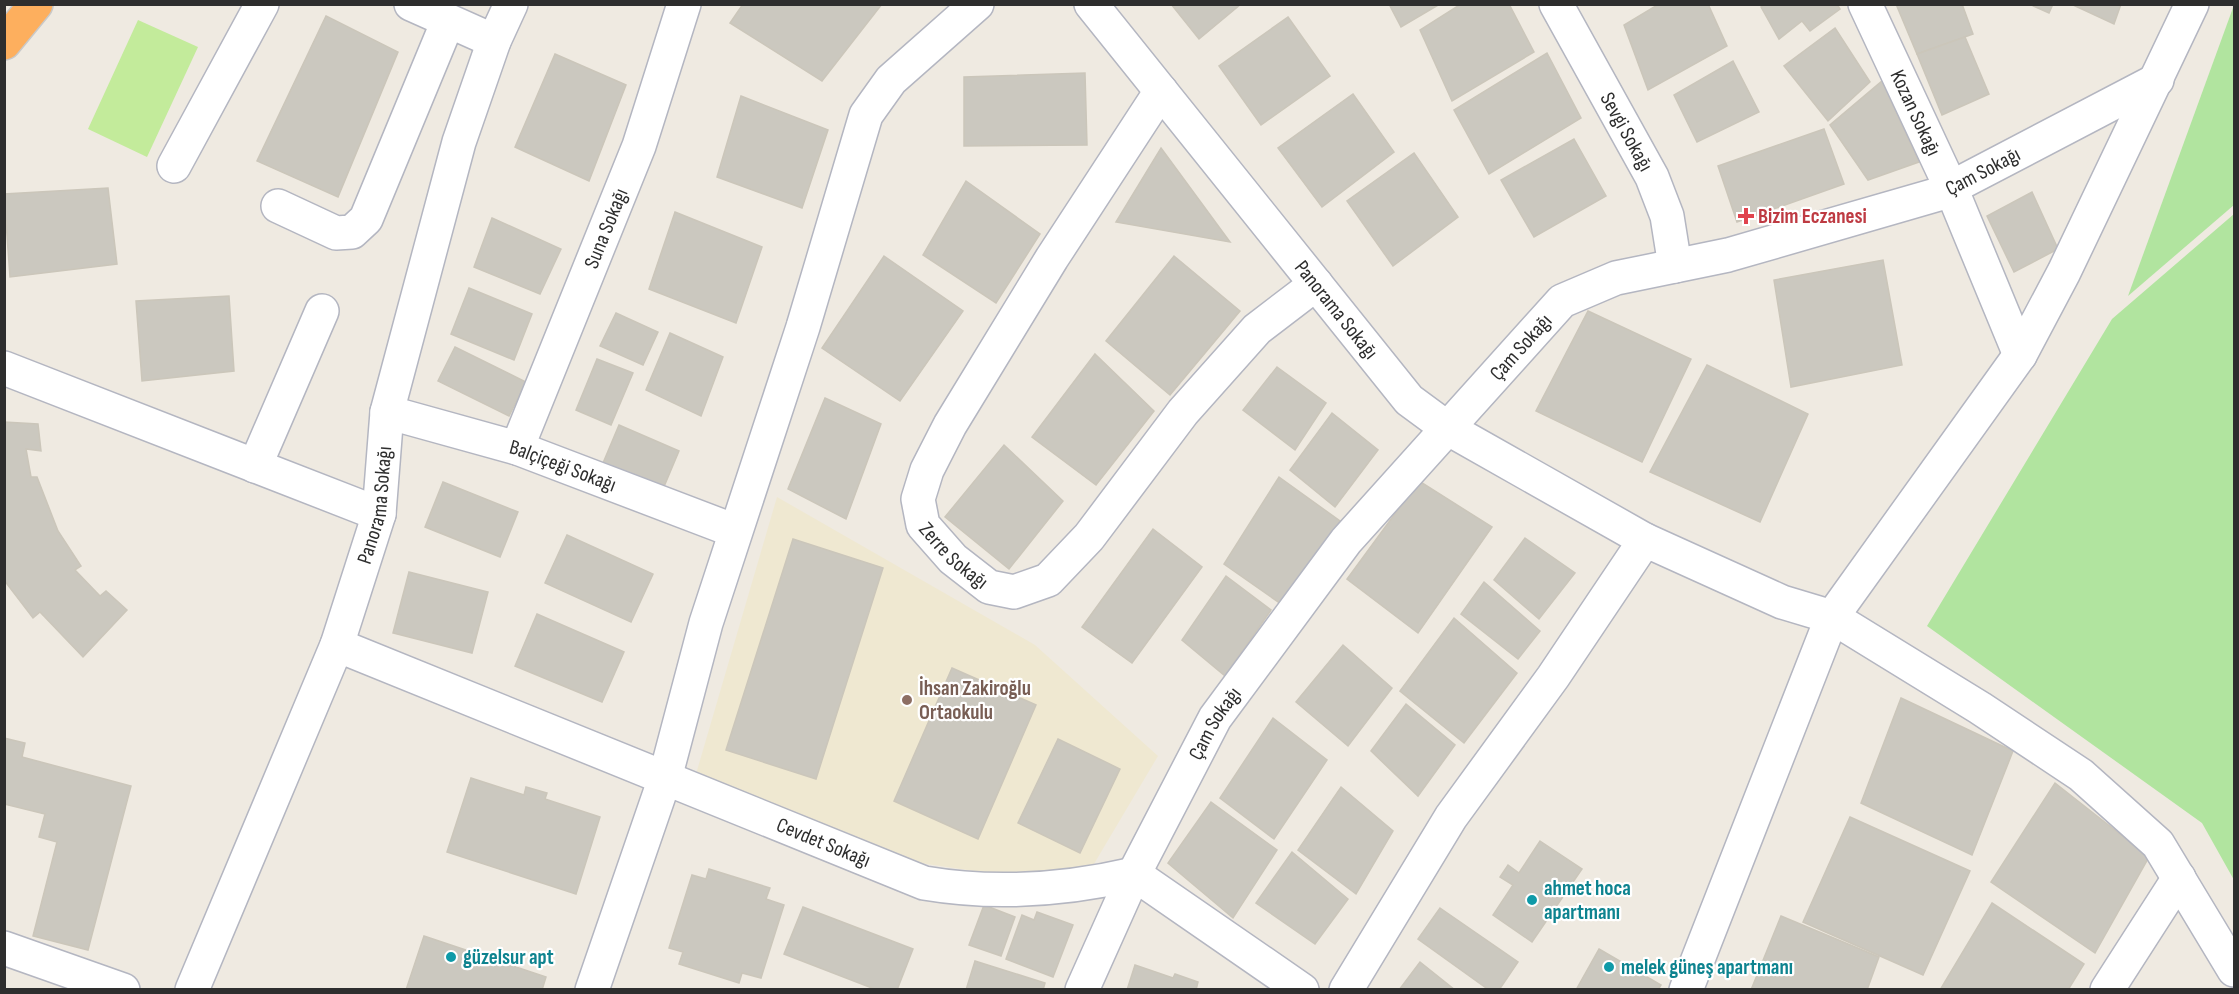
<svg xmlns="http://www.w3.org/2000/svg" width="2239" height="994" font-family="'Sofia Sans Condensed',sans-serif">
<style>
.education{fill:#efe8d1}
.green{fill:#b1e49f}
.pitch{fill:#c3eb9b}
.building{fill:#cbc8bf;stroke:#cbc6ba;stroke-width:1.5}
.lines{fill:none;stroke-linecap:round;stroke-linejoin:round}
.minor-casing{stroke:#b4b6c1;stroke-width:36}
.highway-casing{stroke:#c9c9c9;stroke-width:36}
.minor{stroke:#fff;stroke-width:33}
.highway{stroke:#fdaf5e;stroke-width:33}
.health-dot{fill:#e0444e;stroke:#fff;stroke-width:2}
.education-dot{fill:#8d6e63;stroke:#fff;stroke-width:2}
.culture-dot{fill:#0f9aa8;stroke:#fff;stroke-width:2}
.labels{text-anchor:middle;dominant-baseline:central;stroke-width:4.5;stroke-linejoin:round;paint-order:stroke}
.street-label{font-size:21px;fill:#2e2e2e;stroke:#fff}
.health-label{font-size:21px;font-weight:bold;fill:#be3a42;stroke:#fff;text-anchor:start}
.education-label{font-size:21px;font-weight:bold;fill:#785e54;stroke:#fff;text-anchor:start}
.culture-label{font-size:21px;font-weight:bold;fill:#0d838f;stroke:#fff;text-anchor:start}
</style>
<rect width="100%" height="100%" fill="#efeae1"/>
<!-- education -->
<polygon class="education" points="777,497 1035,645 1158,756 1088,874 1008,876 907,861 696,774"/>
<!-- green -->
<g class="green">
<polygon points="2234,5 2234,205 2128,296"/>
<polygon points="2234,214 2234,880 2202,823 1927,626 2112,319"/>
</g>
<!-- pitch -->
<polygon class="pitch" points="138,20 198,47 147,157 88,129"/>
<!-- building -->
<g class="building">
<polygon points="743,4 882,4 822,81 730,23"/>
<polygon points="1171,4 1241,4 1199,39"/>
<polygon points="1389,4 1440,4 1401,27"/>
<polygon points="1461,4 1509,4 1534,52 1452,101 1420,30"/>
<polygon points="1659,4 1708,4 1727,46 1648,90 1624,25"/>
<polygon points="1764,4 1837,4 1840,9 1810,31 1802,21 1779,39 1761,7"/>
<polygon points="1896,4 1962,4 1973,34 1917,54"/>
<polygon points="2029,4 2053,4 2049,13"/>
<polygon points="2071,4 2121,4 2114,24"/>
<polygon points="326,16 398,52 338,197 257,161"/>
<polygon points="1288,17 1330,76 1261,125 1219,66"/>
<polygon points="1835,28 1870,82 1828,121 1784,66"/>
<polygon points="1965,37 1989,94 1942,115 1917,54"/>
<polygon points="1547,53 1581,118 1489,174 1454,110"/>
<polygon points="555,54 626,85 589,181 515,147"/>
<polygon points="1733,61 1759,112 1697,142 1674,95"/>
<polygon points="1085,73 1087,145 964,146 964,77"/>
<polygon points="1882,81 1919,162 1868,180 1830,125"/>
<polygon points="1353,94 1394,152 1322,207 1278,148"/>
<polygon points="741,96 828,130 802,208 717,177"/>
<polygon points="1824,129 1844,184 1737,222 1718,166"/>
<polygon points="1574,139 1606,196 1534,237 1501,180"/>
<polygon points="1161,148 1230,242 1116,222"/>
<polygon points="1414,153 1458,217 1393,266 1347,201"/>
<polygon points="966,181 1040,234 996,303 923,255"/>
<polygon points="108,188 117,264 10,277 4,194"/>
<polygon points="2032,192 2058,249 2014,272 1987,216"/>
<polygon points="675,212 762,247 736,323 649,289"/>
<polygon points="492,218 561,249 540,294 474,267"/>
<polygon points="884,256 963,311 900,401 822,348"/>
<polygon points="1174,256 1240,311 1170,395 1106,341"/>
<polygon points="1883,260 1902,365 1791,387 1774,280"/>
<polygon points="469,288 532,314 514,360 451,334"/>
<polygon points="229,296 234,371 142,381 136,301"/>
<polygon points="1588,311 1691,359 1642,462 1536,411"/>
<polygon points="616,313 658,332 643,365 600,346"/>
<polygon points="670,333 723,357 701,416 646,390"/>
<polygon points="455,347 526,382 509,416 438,381"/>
<polygon points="1095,354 1154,411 1096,485 1032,437"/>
<polygon points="597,359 633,373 611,425 576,410"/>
<polygon points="1707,365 1808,414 1760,522 1650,472"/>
<polygon points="1277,367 1326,403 1295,450 1243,410"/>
<polygon points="825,398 881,424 846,519 788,489"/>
<polygon points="1332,413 1378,450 1335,507 1290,470"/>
<polygon points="4,422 38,424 41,451 26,449 31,477 37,477 58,531 81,566 75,570 100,596 106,591 127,610 83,657 40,612 33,618 4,580"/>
<polygon points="619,425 679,451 663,489 603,463"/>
<polygon points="1004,445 1063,501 1009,569 945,517"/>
<polygon points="1279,477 1340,521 1281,604 1224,564"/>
<polygon points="1419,481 1492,527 1418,633 1347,579"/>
<polygon points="443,482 518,512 500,557 425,527"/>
<polygon points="1153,529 1202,567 1132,663 1082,627"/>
<polygon points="567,535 653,574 631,622 545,583"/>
<polygon points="1525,538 1575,573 1539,619 1494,580"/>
<polygon points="793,539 883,568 816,779 726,750"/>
<polygon points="409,572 488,592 472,653 393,633"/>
<polygon points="1226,576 1271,610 1225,676 1182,640"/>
<polygon points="1484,582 1540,631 1518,659 1461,614"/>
<polygon points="537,614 624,652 602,702 515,666"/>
<polygon points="1454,618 1517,673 1464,743 1400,691"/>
<polygon points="1343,645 1392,688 1348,746 1296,702"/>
<polygon points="952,668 1036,705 978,839 894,801"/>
<polygon points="1901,698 2013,751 1972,855 1861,803"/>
<polygon points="1406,704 1455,745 1418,796 1371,751"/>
<polygon points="1273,718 1327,760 1274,839 1220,798"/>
<polygon points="4,738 25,743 22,757 131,786 88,950 33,936 57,842 39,837 45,814 4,804"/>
<polygon points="1058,739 1120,769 1080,853 1018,823"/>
<polygon points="471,778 524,795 526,787 547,793 545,799 600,817 576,894 447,852"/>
<polygon points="2055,783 2149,857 2095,953 1991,882"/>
<polygon points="1341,787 1393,831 1356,894 1298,850"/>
<polygon points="1211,802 1277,850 1233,918 1168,863"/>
<polygon points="1850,817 1970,871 1923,975 1803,922"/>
<polygon points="1540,841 1582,869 1532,942 1493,915 1513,885 1500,877 1508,865 1519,873"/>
<polygon points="1292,852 1348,899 1315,944 1256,903"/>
<polygon points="709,869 770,888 766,899 784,905 761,978 742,973 739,983 679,964 683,952 669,948 692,875 706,879"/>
<polygon points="1992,903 2084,964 2068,990 1940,990"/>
<polygon points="984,905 1015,917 1001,956 969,945"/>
<polygon points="803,907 913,949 897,990 877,990 784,954"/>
<polygon points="1440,908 1518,962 1499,990 1489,990 1418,939"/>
<polygon points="1037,912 1073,925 1053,977 1006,959 1022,915 1034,920"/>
<polygon points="1781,916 1879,957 1867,990 1751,990"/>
<polygon points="424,936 546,977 542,990 406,990"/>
<polygon points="1599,949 1661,985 1658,990 1576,990"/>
<polygon points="975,961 1045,983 1043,990 966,990"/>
<polygon points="1420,962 1455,990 1399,990"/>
<polygon points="1135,965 1173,978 1175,974 1198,982 1196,990 1127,990"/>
</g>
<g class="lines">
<defs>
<g id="minor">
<polyline points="411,4 494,41"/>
<path id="s1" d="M1091 4 1409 400 1447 428 1645 540"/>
<path id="s2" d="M1556 4 1652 177 1667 216 1675 266"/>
<path id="s3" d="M1865 4 1951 188 2020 355"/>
<path id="s4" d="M1161 91 1052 258 950 425 927 470 918 499 923 525 953 559 989 587 1014 592 1048 580 1089 537 1183 412 1257 329 1316 284"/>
<polyline points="174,166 262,4"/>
<polyline points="278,206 336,233 352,232 366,219 448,21"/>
<polyline points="4,368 379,514"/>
<path id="s5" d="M387 412 517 448 735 531"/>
<path id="s6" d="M517 448 639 146 684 4"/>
<polyline points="255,466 322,311"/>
<path id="s7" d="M337 645 924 883C995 895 1065 890 1134 874L1302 990"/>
<polyline points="4,948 123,990"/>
<path id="s8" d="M192 990 337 645 379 514 387 412 459 142 494 41 511 4"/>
<polyline points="592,990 665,778 706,623 803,327 866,115 891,80 977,4"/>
<path id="s9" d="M1082 990 1134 874 1215 718 1346 541 1562 301 1616 278 1728 255 1939 194 2157 80"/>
<polyline points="1346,990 1451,817 1553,677 1645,540 1782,602 1832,617 1980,708 2081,775 2158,844 2234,970"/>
<polyline points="1686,990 1832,617 2020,355 2064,272 2192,4"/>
<polyline points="2107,990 2179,878"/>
</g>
<polyline id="highway" points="4,43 36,4"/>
</defs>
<!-- minor casing -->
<use href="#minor" class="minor-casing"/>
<!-- highway casing -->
<use href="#highway" class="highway-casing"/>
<!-- minor -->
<use href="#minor" class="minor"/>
<!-- highway -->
<use href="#highway" class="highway"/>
</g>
<!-- markers -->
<path class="health-dot" d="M1743 207h6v6h6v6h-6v6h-6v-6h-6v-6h6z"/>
<circle class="education-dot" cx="907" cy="700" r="6"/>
<g class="culture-dot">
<circle cx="1532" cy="900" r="6"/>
<circle cx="451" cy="957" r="6"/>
<circle cx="1609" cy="967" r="6"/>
</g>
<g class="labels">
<!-- street labels -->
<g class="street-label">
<text stroke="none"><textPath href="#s3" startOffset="120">Kozan Sokağı</textPath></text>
<text stroke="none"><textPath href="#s2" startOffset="146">Sevgi Sokağı</textPath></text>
<text stroke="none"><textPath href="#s9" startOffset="1288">Çam Sokağı</textPath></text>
<text stroke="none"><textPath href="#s6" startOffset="237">Suna Sokağı</textPath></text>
<text stroke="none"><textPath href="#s1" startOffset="392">Panorama Sokağı</textPath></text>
<text stroke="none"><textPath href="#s9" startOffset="784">Çam Sokağı</textPath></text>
<text stroke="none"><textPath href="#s5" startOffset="184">Balçiçeği Sokağı</textPath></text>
<text stroke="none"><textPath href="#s8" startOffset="520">Panorama Sokağı</textPath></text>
<text stroke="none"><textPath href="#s4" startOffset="546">Zerre Sokağı</textPath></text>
<text stroke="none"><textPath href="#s9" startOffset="298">Çam Sokağı</textPath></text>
<text stroke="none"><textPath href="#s7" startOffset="525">Cevdet Sokağı</textPath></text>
</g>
<!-- health labels -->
<g class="health-label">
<text x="1758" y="216">Bizim Eczanesi</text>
</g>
<!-- education labels -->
<g class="education-label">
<text x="919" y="688">İhsan Zakiroğlu<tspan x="919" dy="24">Ortaokulu</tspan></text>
</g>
<!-- culture labels -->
<g class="culture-label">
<text x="1544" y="888">ahmet hoca<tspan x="1544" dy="24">apartmanı</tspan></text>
<text x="463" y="957">güzelsur apt</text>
<text x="1621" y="967">melek güneş apartmanı</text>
</g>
</g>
<!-- border -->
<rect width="2239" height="994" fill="none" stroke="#2e2e2e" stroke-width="12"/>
</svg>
